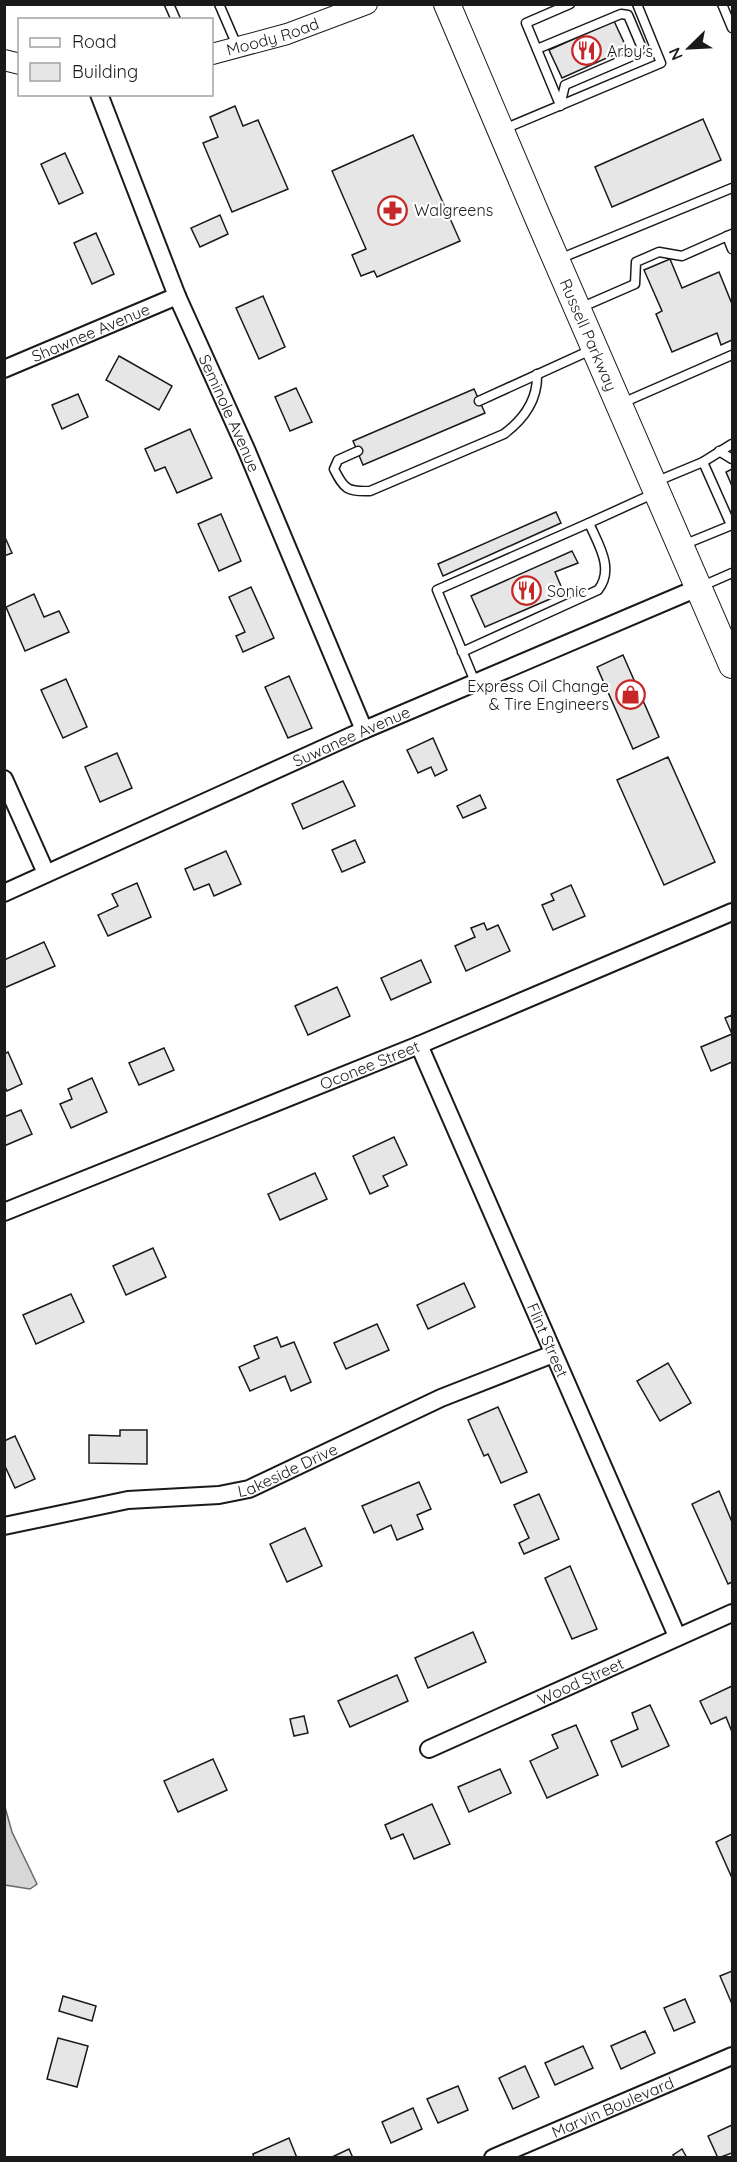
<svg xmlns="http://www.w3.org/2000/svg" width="737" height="2162" font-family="Quicksand,sans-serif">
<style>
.water{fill:#d7d7d7;stroke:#6a6a6a;stroke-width:1.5}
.building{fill:#e6e6e6;stroke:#1a1a1a;stroke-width:1.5}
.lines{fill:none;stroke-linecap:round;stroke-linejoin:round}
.service-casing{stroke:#1a1a1a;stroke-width:11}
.minor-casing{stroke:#1a1a1a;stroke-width:20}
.tertiary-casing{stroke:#1a1a1a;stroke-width:22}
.primary-casing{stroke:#1a1a1a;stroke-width:28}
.service{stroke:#fff;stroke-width:8}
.minor{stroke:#fff;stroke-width:16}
.tertiary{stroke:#fff;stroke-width:20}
.primary{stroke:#fff;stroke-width:26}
.labels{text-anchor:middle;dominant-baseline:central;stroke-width:4.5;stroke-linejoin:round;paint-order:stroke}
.street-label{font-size:16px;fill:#1a1a1a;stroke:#fff}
.poi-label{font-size:16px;fill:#1a1a1a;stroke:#fff;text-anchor:start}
</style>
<rect width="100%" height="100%" fill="#fff"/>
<!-- water -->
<polygon class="water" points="5,1807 12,1832 37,1884 30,1889 5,1885"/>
<!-- building -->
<g class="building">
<polygon points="614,21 627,49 562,78 549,50"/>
<polygon points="235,106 243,126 258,120 288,189 232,212 203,143 218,137 210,117"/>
<polygon points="703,119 721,160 612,207 595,167"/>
<polygon points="413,135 460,241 377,277 374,271 361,276 352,255 366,249 332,171"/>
<polygon points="65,153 83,193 59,204 41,164"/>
<polygon points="220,215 228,234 200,247 191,228"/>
<polygon points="96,233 114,274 92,284 74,243"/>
<polygon points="670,259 682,288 719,272 732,304 732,340 721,345 717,333 672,352 656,314 662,311 644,270"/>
<polygon points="263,296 285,347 259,359 236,308"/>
<polygon points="119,356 172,386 159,410 106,380"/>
<polygon points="296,388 312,422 290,431 275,397"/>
<polygon points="474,389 485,413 363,465 353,441"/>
<polygon points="78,394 88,417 62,429 52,405"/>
<polygon points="190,429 212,478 177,493 165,467 155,471 145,449"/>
<polygon points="732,469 732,486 726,472"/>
<polygon points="556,512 561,523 443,576 438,564"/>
<polygon points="221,514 241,561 219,571 198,524"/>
<polygon points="4,535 12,553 4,556"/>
<polygon points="572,551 578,563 555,572 564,593 485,627 471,596"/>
<polygon points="251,587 274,638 243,652 236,636 245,632 229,597"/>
<polygon points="34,594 44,617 59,611 69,632 25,651 6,607"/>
<polygon points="623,655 659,737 633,749 597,667"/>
<polygon points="289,676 312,728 288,738 265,687"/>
<polygon points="66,679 87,727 63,738 41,690"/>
<polygon points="433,738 447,770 435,776 431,767 418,773 407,750"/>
<polygon points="117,753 132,788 100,802 85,767"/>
<polygon points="668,757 715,862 664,885 617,780"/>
<polygon points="343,781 355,806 303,829 292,804"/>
<polygon points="480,795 486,808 463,818 457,806"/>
<polygon points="355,840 365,862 342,872 332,850"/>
<polygon points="226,851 241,884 214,896 209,884 194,890 185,869"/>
<polygon points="137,883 151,917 108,936 98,915 118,906 112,894"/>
<polygon points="571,885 585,916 553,930 542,905 554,900 551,894"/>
<polygon points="484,923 487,930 498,925 510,951 466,971 455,946 475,937 471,928"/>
<polygon points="44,942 55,966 4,988 4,960"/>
<polygon points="421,960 431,982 391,1000 381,978"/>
<polygon points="337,987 350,1016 308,1035 295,1006"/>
<polygon points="732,1015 732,1062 711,1071 701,1047 732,1034 725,1018"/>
<polygon points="164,1048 174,1070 139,1085 129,1063"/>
<polygon points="8,1052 22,1084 7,1091 4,1086 4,1054"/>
<polygon points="92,1078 107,1112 71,1128 60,1104 72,1099 68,1089"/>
<polygon points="21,1110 32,1134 4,1146 4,1117"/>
<polygon points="394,1137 407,1165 383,1176 388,1186 370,1194 353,1156"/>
<polygon points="315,1173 327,1199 280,1220 268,1194"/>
<polygon points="153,1248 166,1277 126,1295 113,1266"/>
<polygon points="464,1283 475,1307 428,1329 417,1305"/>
<polygon points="71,1294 84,1322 36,1344 23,1315"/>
<polygon points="377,1324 389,1350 346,1369 334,1343"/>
<polygon points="277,1337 281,1347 294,1342 311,1382 291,1391 285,1376 250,1391 239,1367 259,1358 254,1346"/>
<polygon points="668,1363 691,1403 660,1421 637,1381"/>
<polygon points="498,1407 527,1472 501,1483 488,1454 484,1456 468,1420"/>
<polygon points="120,1430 147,1430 147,1464 89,1463 89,1435 120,1436"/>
<polygon points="15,1436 35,1479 15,1488 4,1464 4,1441"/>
<polygon points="419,1482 431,1509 417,1515 423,1529 397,1540 391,1525 374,1533 362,1506"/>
<polygon points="719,1491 732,1522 732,1582 728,1584 692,1504"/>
<polygon points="539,1494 559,1539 524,1554 519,1543 529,1538 514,1505"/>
<polygon points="305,1528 322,1566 287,1582 270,1544"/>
<polygon points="570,1566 597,1629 572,1639 545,1578"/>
<polygon points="473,1632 486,1662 428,1688 415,1658"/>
<polygon points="397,1675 408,1701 350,1727 338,1701"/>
<polygon points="732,1686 732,1732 726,1717 711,1724 700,1701"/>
<polygon points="650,1705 669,1746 622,1767 611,1741 638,1729 632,1713"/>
<polygon points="304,1716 308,1733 294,1736 290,1719"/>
<polygon points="576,1725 598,1775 547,1798 530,1761 558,1748 552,1735"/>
<polygon points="213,1759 227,1790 178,1812 164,1781"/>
<polygon points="500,1769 511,1793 469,1812 458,1787"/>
<polygon points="432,1804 450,1844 414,1859 403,1834 391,1839 385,1825"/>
<polygon points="732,1834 732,1878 716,1842"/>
<polygon points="732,1971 732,2004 720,1976"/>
<polygon points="63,1996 96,2006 92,2021 59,2011"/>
<polygon points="685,1999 695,2022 674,2031 664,2008"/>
<polygon points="645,2031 655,2053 621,2069 611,2046"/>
<polygon points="58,2038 88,2046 77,2087 47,2079"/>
<polygon points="583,2046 593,2068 555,2085 545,2063"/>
<polygon points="525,2066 539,2097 513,2109 499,2078"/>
<polygon points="458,2086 468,2110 438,2123 427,2099"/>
<polygon points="413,2108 422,2129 391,2143 382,2122"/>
<polygon points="732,2125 732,2153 718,2158 708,2136"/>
<polygon points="289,2138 297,2158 254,2158 253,2154"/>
<polygon points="349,2149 353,2158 330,2158"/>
<polygon points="682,2149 687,2158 675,2158 673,2155"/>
</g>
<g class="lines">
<defs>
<g id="service">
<polyline points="169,4 176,20"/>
<polyline points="219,4 238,48"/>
<polyline points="722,4 732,28"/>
<polyline points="537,49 621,14 628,15 642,48 637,54 565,85 560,106"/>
<polyline points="560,105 526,23 570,4"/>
<polyline points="504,129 661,63 637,4"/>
<polyline points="727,236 732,249"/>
<polyline points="559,259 732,188"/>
<polyline points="580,308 635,284 636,262 659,252 682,256 732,234"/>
<polyline points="479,401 591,350"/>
<polyline points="620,404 732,355"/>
<path d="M358 451 338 460 334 469C344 489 347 492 370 491L504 434C524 419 538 400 537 374"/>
<polyline points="719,451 732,459"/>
<polyline points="703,462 731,525"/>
<polyline points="655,482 703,462 732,444"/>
<polyline points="589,523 655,493"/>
<polyline points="683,545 732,525"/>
<polyline points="700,587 732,573"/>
<path d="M462 652 598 590C615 569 598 544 589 523L437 590 475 682"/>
</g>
<g id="minor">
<path id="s1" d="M99 94 177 296 246 449 364 730"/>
<path id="s2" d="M4 369 177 296"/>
<polyline points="4,779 46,873"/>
<path id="s3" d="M4 893 364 730 700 587"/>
<path id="s4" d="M419 1045 677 1636"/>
<path id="s5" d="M4 1212 419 1045 732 912"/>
<path id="s6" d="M4 1526 128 1500 219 1495 249 1489 441 1398 553 1354"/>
<path id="s7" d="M429 1749 732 1613"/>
<path id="s8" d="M493 2158 732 2056"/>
</g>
<g id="tertiary">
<path id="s9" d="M212 54 287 34 367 4"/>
<polyline points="4,60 20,64"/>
</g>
<g id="primary">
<path id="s10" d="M447 4 538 218 732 665"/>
</g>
</defs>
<!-- service casing -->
<use href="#service" class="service-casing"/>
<!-- minor casing -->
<use href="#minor" class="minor-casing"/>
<!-- tertiary casing -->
<use href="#tertiary" class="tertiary-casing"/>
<!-- primary casing -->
<use href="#primary" class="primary-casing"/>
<!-- service -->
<use href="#service" class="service"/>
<!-- minor -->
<use href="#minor" class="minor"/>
<!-- tertiary -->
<use href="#tertiary" class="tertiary"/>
<!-- primary -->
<use href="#primary" class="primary"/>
</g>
<!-- icons -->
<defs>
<symbol id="restaurant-ring" viewBox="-11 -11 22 22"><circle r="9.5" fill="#fff" stroke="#c62828" stroke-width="1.5"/><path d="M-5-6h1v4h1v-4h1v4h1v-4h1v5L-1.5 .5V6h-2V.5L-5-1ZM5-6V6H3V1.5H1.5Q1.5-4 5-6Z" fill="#c62828"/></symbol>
<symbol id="pharmacy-ring" viewBox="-11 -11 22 22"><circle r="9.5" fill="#fff" stroke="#c62828" stroke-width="1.5"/><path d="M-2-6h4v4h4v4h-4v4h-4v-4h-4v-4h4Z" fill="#c62828"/></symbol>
<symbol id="shop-ring" viewBox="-11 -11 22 22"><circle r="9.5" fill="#fff" stroke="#c62828" stroke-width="1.5"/><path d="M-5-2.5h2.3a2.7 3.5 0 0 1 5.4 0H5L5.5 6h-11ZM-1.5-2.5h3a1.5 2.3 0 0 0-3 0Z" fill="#c62828"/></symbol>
</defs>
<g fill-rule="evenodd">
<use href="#restaurant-ring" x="570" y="34" width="33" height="33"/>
<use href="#pharmacy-ring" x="376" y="194" width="33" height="33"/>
<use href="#restaurant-ring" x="510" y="574" width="33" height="33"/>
<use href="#shop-ring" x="614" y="678" width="33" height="33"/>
</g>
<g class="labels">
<!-- street labels -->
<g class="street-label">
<text stroke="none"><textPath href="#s9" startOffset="63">Moody Road</textPath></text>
<text stroke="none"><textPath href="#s2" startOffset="94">Shawnee Avenue</textPath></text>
<text stroke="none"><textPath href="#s10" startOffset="360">Russell Parkway</textPath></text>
<text stroke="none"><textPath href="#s1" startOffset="345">Seminole Avenue</textPath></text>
<text stroke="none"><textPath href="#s3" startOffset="381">Suwanee Avenue</textPath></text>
<text stroke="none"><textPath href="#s5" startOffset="394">Oconee Street</textPath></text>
<text stroke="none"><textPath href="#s4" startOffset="322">Flint Street</textPath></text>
<text stroke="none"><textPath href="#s6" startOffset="291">Lakeside Drive</textPath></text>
<text stroke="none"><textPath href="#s7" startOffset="166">Wood Street</textPath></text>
<text stroke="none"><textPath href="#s8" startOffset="130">Marvin Boulevard</textPath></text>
</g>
<!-- poi labels -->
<g class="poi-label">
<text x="607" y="51">Arby's</text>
<text x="414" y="210">Walgreens</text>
<text x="547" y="591">Sonic</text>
<text x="609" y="686" text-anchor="end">Express Oil Change<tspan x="609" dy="18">&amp; Tire Engineers</tspan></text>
</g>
</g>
<!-- border -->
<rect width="737" height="2162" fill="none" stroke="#1a1a1a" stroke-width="12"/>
<!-- legend -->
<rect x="18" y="18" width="195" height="78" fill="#ffffff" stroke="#a3a3a3" stroke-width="1.5"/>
<rect x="30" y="38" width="30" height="9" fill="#ffffff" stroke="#a3a3a3" stroke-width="1.5"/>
<text x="72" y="48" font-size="18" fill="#1a1a1a">Road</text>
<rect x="30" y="63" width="30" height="18" fill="#e6e6e6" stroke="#a3a3a3" stroke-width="1.5"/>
<text x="72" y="78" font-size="18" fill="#1a1a1a">Building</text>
<!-- north arrow -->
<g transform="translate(689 48) rotate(246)" stroke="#ffffff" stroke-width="4.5" paint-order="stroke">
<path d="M0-4.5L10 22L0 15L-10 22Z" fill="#1a1a1a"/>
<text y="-9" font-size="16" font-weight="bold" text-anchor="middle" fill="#1a1a1a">N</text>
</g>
</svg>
